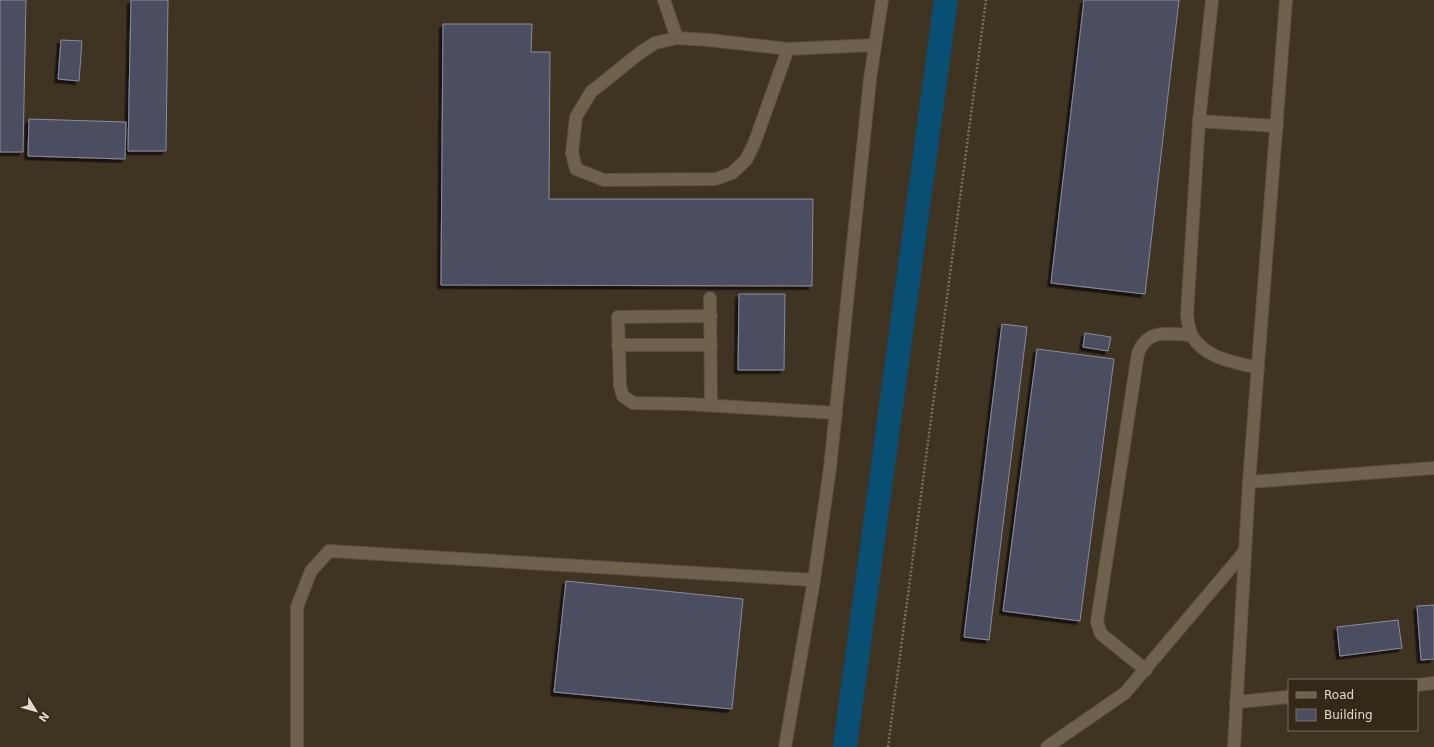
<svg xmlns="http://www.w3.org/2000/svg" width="1434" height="747" font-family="'DejaVu Sans',sans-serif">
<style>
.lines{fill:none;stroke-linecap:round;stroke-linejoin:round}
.canal{stroke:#094f74;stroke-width:24}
.building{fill:#4b4d61;stroke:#898ba2;filter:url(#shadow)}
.minor-casing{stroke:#595040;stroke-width:14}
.path{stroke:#7a6f60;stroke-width:2.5;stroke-dasharray:2 2;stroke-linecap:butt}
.minor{stroke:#6e614e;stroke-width:12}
</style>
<defs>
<filter id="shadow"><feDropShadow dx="-3.5" dy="3.5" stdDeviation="0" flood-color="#0009"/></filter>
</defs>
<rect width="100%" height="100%" fill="#3f3321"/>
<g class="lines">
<!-- canal -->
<polyline class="canal" points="845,747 946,0"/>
</g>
<!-- building -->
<g class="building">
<polygon points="0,0 26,0 23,152 0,152"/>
<polygon points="131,0 168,0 166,151 128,151"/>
<polygon points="1084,0 1179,0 1145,294 1051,283"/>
<polygon points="443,24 532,24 531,52 550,52 549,199 813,199 812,286 441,285"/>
<polygon points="61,40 82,41 79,81 58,79"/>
<polygon points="29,119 126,122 125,159 28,156"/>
<polygon points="739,294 785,294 784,370 738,370"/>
<polygon points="1002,324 1027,327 989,640 964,637"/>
<polygon points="1085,333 1111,337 1108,351 1083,347"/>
<polygon points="1037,349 1114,359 1080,621 1003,611"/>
<polygon points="566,581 743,599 732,709 554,692"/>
<polygon points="1434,605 1434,659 1421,660 1417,606"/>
<polygon points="1398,620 1402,648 1340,656 1337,627"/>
</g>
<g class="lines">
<defs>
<g id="minor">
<polyline points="664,0 677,38"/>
<path d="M1212 0 1199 121 1187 315C1188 321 1189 330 1192 336 1206 359 1234 362 1258 368"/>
<polyline points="788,49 754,144 746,160 732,173 716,179 604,180 576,169 572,153 576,117 591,92 641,52 655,43 677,38 709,40 788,49 875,45"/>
<polyline points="1199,121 1277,126"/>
<polyline points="710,298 711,405"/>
<polyline points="711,316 618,317 620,386 623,396 633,403 687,404 836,413"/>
<polyline points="618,345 711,345"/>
<polyline points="1249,482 1434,468"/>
<path d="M1146 670 1101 634 1097 622 1138 353C1148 328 1168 334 1191 335"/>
<polyline points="1417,685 1434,683"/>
<polyline points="1236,702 1289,697"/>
<polyline points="297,747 297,607 311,571 329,551 814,580"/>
<polyline points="785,747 814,580 830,468 870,79 882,0"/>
<polyline points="1047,747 1125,693 1245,551"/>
<polyline points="1234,747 1249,482 1286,0"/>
</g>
</defs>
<!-- minor casing -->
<use href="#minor" class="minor-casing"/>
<!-- path -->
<polyline class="path" points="888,747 986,0"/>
<!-- minor -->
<use href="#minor" class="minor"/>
</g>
<!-- legend -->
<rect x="1288" y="679" width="130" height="52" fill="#342917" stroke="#796f60"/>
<rect x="1296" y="692" width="20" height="6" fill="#6e614e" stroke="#796f60"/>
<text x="1324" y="699" font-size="12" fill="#e0d8cd">Road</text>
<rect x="1296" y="709" width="20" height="12" fill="#4b4d61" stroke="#796f60"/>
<text x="1324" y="719" font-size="12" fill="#e0d8cd">Building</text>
<!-- north arrow -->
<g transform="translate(36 711) rotate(127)" stroke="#342917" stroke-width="3" paint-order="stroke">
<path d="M0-3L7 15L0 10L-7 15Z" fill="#e0d8cd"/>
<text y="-6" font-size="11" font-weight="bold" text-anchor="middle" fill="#e0d8cd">N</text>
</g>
</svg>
